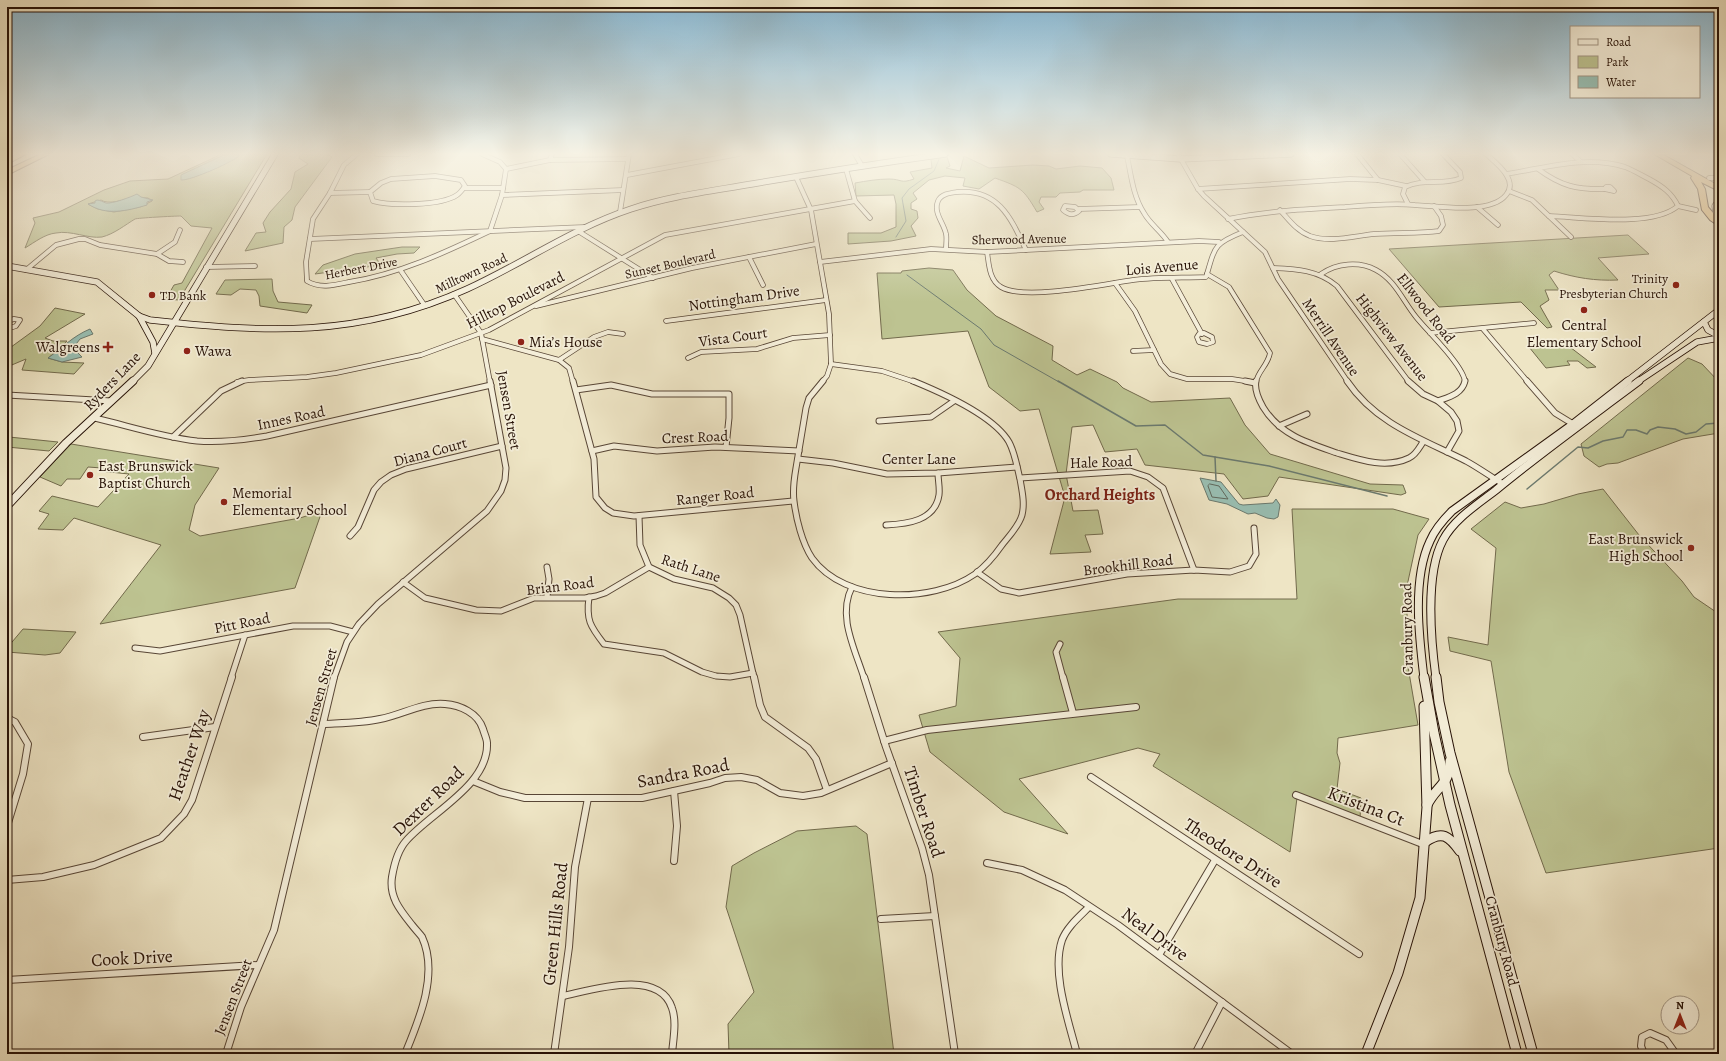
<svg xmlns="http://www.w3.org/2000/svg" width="1726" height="1061" font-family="Alegreya,serif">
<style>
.green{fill:#bdc391;stroke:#726a4c;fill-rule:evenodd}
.water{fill:#99bfb3;stroke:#6b796e}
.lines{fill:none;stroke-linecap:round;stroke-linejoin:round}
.shore{stroke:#60685c;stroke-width:1}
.stream-far1{stroke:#6b796e;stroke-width:1}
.stream{stroke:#6b796e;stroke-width:1.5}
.street-far2-casing{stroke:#584636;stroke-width:5.5}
.street-far1-casing{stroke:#584636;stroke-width:7}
.street-casing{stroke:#584636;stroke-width:8}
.secondary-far2-casing{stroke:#261106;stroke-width:7}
.secondary-far1-casing{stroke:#261106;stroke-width:9}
.secondary-casing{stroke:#261106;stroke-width:11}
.highway-casing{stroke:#261106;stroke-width:2}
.street-far2{stroke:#f4eed9;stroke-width:4}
.street-far1{stroke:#f4eed9;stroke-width:5}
.street{stroke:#f4eed9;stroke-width:6}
.secondary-far2{stroke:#f4eed9;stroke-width:5.5}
.secondary-far1{stroke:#f4eed9;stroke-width:7}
.secondary{stroke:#f4eed9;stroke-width:9}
.highway{fill:#e7c282;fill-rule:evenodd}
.poi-dot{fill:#8f2418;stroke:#f4eed9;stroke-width:1.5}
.labels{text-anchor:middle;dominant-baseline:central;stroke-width:3.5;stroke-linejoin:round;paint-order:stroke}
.far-street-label{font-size:13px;fill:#261106;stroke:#f4eed9}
.far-poi-label{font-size:13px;fill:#261106;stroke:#f4eed9;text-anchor:end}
.street-label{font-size:15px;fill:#261106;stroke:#f4eed9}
.poi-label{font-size:15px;fill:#261106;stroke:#f4eed9;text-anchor:start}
.neighbourhood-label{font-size:16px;font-weight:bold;fill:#7a1f14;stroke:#f4eed9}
.near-street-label{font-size:18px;fill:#261106;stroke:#f4eed9}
</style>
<rect width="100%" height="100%" fill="#eee5c5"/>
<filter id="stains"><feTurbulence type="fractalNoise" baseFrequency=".005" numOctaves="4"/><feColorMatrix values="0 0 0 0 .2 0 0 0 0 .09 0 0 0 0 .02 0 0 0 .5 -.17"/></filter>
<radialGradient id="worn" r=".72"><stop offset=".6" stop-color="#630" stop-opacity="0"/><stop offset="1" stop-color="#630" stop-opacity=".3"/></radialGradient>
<!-- green -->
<g class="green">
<path d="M222 154H226L182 175 194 177 235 159 241 154H267L179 300 166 299 174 285 182 283 212 228 191 226 181 216C174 216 137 218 135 219 125 225 114 234 102 237 88 239 71 230 56 233 45 234 35 242 25 248L35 223 33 218 59 212 104 190 130 181 168 179ZM133 197 148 198 152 201 140 207 114 212 98 209 88 204 101 200C108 205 125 200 133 197Z"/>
<polygon points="300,154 327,154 332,157 295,207 292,220 284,227 283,243 245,251 256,233 266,232 263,223 270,212 291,189 295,172 308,164 299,158"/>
<path d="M964 156 989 168 1033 165 1049 166 1056 169 1080 166 1102 168 1111 178 1114 190H1083L1080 192 1060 193 1056 197H1041L1039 202 1044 209 1037 212C1023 188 1020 187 995 178L979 189 963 186 965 178 945 176 929 180 913 193 917 199 911 203V209L917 211 918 218 911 226 916 236 891 241 848 244V233H881L896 227V204L894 195 856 196 855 183C866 181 878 179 889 179 902 179 900 184 914 179L910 172 932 168 931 159 947 157 950 166 946 168 960 171Z"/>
<path d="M1628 235 1649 254 1598 258 1618 280C1595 281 1576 278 1554 271L1549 275 1559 290H1545L1549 300 1540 306 1552 327 1547 328 1521 302 1439 307 1389 249Z"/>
<polygon points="402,247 420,247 414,253 397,254 376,258 381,265 315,274 323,265 355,254"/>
<polygon points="929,268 953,270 967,290 996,316 1053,346 1052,360 1077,375 1090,369 1117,382 1123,388 1151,402 1230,398 1245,425 1270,454 1370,484 1403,485 1406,493 1401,495 1279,477 1268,496 1243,499 1224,474 1145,465 1137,449 1105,452 1093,425 1072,427 1066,474 1073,511 1098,510 1103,534 1085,535 1091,552 1050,554 1065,497 1039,409 1020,411 989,387 968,331 882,339 877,273 901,273 902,271"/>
<polygon points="272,279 273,291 278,302 312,305 307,313 260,306 259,296 256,290 240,289 231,295 216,294 225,280"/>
<polygon points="55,308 85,314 45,338 53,341 67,341 60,349 48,358 62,362 84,363 74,374 22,370 26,359 7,367 7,350 40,326"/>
<polygon points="1566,344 1596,367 1587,368 1578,361 1567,361 1570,365 1546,368 1529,347"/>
<polygon points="1688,358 1702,364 1719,382 1719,433 1683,439 1618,463 1607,464 1599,467 1584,456 1581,444"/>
<polygon points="7,437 9,437 58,442 49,451 7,447"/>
<polygon points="71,444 219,468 195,505 189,530 200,536 300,518 322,511 295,588 100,624 161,545 74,518 63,530 38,529 49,514 39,511 52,496 98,507 129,474 100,471 102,468 88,467 80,479 67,479 61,486 40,477"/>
<polygon points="1603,489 1639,535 1682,581 1694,597 1719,614 1719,848 1546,873 1509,772 1491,661 1450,651 1448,637 1488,645 1496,548 1471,529 1505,502 1521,508 1544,504 1578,494"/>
<polygon points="1292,509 1393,509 1429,519 1418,535 1407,586 1407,661 1418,725 1338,738 1337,753 1340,763 1337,789 1361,798 1360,819 1297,798 1290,852 1153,766 1160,754 1138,748 1019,779 1068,834 1004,812 930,752 919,715 956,706 960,658 938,632 1178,599 1297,599"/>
<polygon points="23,629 76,632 60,653 45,655 7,652 7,648"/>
<polygon points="856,826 867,834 894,1054 729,1054 728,1024 754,992 726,907 732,866 754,853 797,831"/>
</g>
<!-- water -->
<g class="water">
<path d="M226 154H241C236 161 190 181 181 180V175Z"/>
<path d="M137 194 141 197 153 200 147 202V205C127 211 106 216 88 204L95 203V201L97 200C100 200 103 202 106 203 112 204 131 197 137 194Z"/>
<path d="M90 329 93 334 80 339 73 348 82 357 62 362 48 358C62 348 73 336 90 329Z"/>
<polygon points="1200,478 1221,482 1239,504 1243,505 1273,503 1276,499 1280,505 1278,517 1274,519 1267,518 1255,513 1248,514 1227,504 1209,500"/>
</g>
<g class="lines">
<!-- shore -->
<polygon class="shore" points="1210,484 1219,486 1228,499 1212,497 1208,486"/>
<!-- stream-far1 -->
<g class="stream-far1">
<polyline points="896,237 906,221 902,198 909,189 934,171 940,157"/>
<polyline points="907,275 981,329 994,345 1059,382"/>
</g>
<!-- stream -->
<g class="stream">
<polyline points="1058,381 1136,426 1165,425 1203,455 1269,466 1387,496"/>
<polyline points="1215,457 1216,481"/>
<polyline points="1527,489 1578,447 1588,448 1603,441 1623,437 1627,430 1636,430 1647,434 1650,430 1658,427 1675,429 1686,434 1696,432 1706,424 1719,423"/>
</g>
<defs>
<g id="street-far2">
<path d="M357 154 344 165 330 193 313 219 306 262 307 281C320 289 335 285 349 282 399 274 444 253 490 231L502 195 506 169 500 162 482 154"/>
<polyline points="377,154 408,154"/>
<polyline points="855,154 862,166"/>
<polyline points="1178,154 1198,189 1204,196 1265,252 1278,279 1348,382"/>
<polyline points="1357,154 1378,180"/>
<polyline points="1400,154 1425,182"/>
<polyline points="1572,154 1581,162"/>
<path d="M1127 156C1131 175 1133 196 1144 213 1150 224 1161 231 1168 242"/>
<polyline points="550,160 552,154"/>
<polyline points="506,169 550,160 628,159"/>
<polyline points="846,169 855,201 870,218"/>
<path d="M1538 169C1561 186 1577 190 1606 189"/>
<path d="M1506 174C1545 168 1586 155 1625 167 1633 170 1641 175 1649 179 1662 186 1672 193 1678 206 1652 228 1582 217 1549 216"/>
<polyline points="627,175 739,154"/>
<path d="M435 176 461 180 465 186C463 189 460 193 457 195 441 206 391 206 373 201L370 192 381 183 391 179Z"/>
<polyline points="796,177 811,210 829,314 831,364"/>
<polyline points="1709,178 1719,178"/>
<polygon points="1606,187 1610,187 1614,191 1605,189"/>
<polyline points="464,188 503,188"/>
<polyline points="1198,189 1350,179 1378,180 1406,186"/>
<polyline points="1509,191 1532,200 1571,237"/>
<polyline points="330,193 370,192"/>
<polyline points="502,195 623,190"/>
<path d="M1408 204 1403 194 1405 187C1423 178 1443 186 1461 178L1460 172 1443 154"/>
<path d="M1065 206 1075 207 1079 211C1073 216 1069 215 1063 210Z"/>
<polyline points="1678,206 1696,210"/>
<polyline points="1477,207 1498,225"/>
<polyline points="1079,209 1140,207"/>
<path d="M1280 210C1289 220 1297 231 1310 236 1330 243 1354 236 1374 234 1396 232 1417 234 1439 231L1443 225 1441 216 1434 206"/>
<polyline points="620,212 629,154"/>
<path d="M1228 219C1267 211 1306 209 1345 207 1369 205 1392 203 1415 205 1437 206 1490 215 1506 195 1519 180 1496 163 1486 154"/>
<polyline points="578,231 653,278"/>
<polyline points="310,239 585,227"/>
<path d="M946 249C946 244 947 238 946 234 944 223 933 213 938 201 941 194 950 193 957 192 998 188 1011 218 1026 250"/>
<path d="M987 252C989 264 989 280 1001 287 1024 301 1105 284 1133 280 1157 277 1182 278 1206 277L1207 274"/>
<polyline points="157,254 175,242 180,230"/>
<polyline points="749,257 763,285"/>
<polyline points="820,262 931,249 987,252 1199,241 1219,242"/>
<polyline points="206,267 255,266"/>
<path d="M1273 268C1297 269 1318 270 1337 286L1409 382"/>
<polyline points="26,270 56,245 79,239 85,239 100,245 157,254 169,261 183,262"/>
<polyline points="401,271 425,306"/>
<path d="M1207 274 1229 287 1270 353C1268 365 1258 371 1256 382"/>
<path d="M1207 274C1215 246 1215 243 1243 232"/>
<path d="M1321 274C1337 263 1359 261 1376 270 1395 280 1403 301 1416 317 1427 331 1464 366 1465 382"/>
<polyline points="1172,279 1202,334"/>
<polyline points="1115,283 1135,311 1161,364 1170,374 1187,379 1232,379 1251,382"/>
<polyline points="454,294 481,333 490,382"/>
<polyline points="536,306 692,268 816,244"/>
<polyline points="7,321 14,319 20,320 16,326 7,329"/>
<polyline points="666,321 826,300"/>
<polyline points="1483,329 1528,382"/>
<polygon points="1204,333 1212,337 1213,342 1207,344 1199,342 1197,337 1199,334"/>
<polyline points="1430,333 1534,323"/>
<polyline points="482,339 559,360 569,368 573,382"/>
<polyline points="1133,351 1154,350"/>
<polyline points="688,358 701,352 757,349 793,338 830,335"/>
<polyline points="559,360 594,337 608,332 623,334"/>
<polyline points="831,364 882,371 915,382"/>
<polyline points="237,382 249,380 307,377 336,373 421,355 489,330 665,235 855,201"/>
<polyline points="822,382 827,376 831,364"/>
</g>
<g id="street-far1">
<polyline points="573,381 594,459 596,497 605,508 613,513 634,516 793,501"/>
<path d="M823 381 809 398 806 408C803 426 800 444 797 462 795 475 792 487 794 501 796 518 802 543 812 558 845 604 932 604 975 574 986 566 995 555 1002 545 1009 536 1019 526 1022 515 1025 503 1022 491 1020 479 1017 467 1015 453 1009 442 994 416 940 392 913 381"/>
<polyline points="1245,381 1255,383"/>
<path d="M1256 381C1254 390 1259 400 1263 407 1280 435 1308 443 1337 453 1360 460 1386 469 1409 458 1416 455 1419 448 1423 442"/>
<path d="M1347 381C1376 424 1422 439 1466 461 1479 468 1491 477 1503 484"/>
<polyline points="1408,381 1423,394 1438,401 1451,412 1457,421 1459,431 1447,452"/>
<polyline points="1527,381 1555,413 1573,424"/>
<polyline points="576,390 611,385 652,394 729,394 729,418 726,447"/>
<polyline points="7,395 112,401"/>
<path d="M1438 401C1449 397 1462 394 1465 381"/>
<path d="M95 418C129 426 162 437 197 441 220 443 244 440 267 436L491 385"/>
<polyline points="879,421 931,417 954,401"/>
<polyline points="1279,426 1307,414"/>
<polyline points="173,437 221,391 242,381"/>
<polyline points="592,451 614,446 657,451 715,447 799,451"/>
<polyline points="798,459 833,463 887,474 938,473 1017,467"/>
<polyline points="1020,478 1130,471 1148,477 1163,488 1194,570"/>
<polyline points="639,516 640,545 649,567 674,579 713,588 729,598 736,605 740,615 754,678"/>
<path d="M886 525C907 524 935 521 939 495 940 488 938 480 938 473"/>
<polyline points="350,536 358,527 374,490 381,482 391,475 406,469 502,446"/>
<polyline points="547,567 549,579 547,597"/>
<polyline points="977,572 1001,589 1019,593 1127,574 1194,570 1230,572 1249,566 1256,554 1254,528"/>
<polyline points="403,582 425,598 476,610 501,611 534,598 585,598 596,596 605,593 649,567"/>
<path d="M852 587C837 616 855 649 864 678"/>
<path d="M589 597C586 620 590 626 604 644L664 653 702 672 716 676 730 677 753 673"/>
<polyline points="1060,644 1056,652 1063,678"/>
<polyline points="135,648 160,651 293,626 330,626 353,632"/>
<polyline points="231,678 245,635"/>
<polyline points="334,678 347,642 359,624 378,604 487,511 501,491 505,480 506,468 490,381"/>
</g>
<g id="street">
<polyline points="754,677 760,705 765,717 808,748 816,759 827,790"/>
<polyline points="864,677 886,747 922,848 929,875 955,1054"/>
<polyline points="1063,677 1073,713"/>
<polyline points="7,718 15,722 28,744 23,774 7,826"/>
<path d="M323 724C342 723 362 723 380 719 402 715 422 702 445 704 460 705 478 713 483 729 484 733 487 739 487 743 489 785 430 813 406 841 398 850 394 865 392 877 389 897 400 910 412 925 415 929 419 933 422 937 439 974 419 1020 405 1054"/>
<polyline points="143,737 215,727"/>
<polyline points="884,741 927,730 1136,707"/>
<polyline points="1091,777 1359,954"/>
<polyline points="473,781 500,792 525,798 642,798 710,783 725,778 741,777 757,780 780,793 803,796 821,793 892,763"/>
<polyline points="674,791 677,826 674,861"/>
<polyline points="1296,795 1425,845"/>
<polyline points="987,863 1022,870 1065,890 1118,925 1292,1054"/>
<polyline points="7,880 43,877 94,865 161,838 184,814 192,800 232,677"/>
<polyline points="881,919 935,916"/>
<polyline points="1159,955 1215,860"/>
<polyline points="7,980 258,965"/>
<path d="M563 996C592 990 659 968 672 1008 677 1022 673 1040 672 1054"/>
<polyline points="226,1054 241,1007 274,930 334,677"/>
<polyline points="554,1054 569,947 575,867 588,798"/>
<path d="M1077 1054C1069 1022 1051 973 1062 940 1067 927 1079 917 1089 907"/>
<polyline points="1195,1054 1222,1002"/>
<polyline points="1644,1054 1641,1046 1642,1037 1650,1033 1666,1040 1676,1054"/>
</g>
<g id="secondary-far2">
<polyline points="1111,154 1181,159 1291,154"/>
<polyline points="1719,201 1715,206 1716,214 1719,219"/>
<path d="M7 266 97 282 139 316 150 320C265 333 359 338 467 289 522 264 573 228 631 209 670 196 712 191 752 184 816 173 881 163 945 154"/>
<polyline points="139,316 153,342 155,353"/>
<polyline points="1704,322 1708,330 1719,336"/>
<polyline points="132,382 148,366 275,154"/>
<polyline points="1626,382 1719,310"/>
<polyline points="1637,382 1697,342 1719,338"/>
</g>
<g id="secondary-far1">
<polyline points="7,506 66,443 133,381"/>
<path d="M1424 678C1419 637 1412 579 1430 541 1435 529 1443 520 1452 511L1573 424 1628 381"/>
<path d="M1436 678C1431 641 1425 574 1443 540 1454 519 1478 504 1496 490 1542 452 1591 417 1639 381"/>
</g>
<g id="secondary">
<polyline points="1424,677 1434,733 1450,805 1517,1054"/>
<polyline points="1436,677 1439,702 1450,753 1533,1054"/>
<path d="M1427 805C1436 786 1450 785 1450 761"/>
<path d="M1425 842C1442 830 1449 836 1460 851"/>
<polyline points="1366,1054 1398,973 1420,898 1427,807 1424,706"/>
</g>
<g id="highway">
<polygon points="18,154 26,154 7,164 7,159"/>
<polygon points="41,154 49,154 7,175 7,170"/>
<polygon points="1654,154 1662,154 1719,186 1719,191 1701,182 1705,189 1708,207 1719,220 1719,226 1710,220 1702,210 1698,189 1691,178 1692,176"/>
</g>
</defs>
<!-- street-far2 casing -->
<use href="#street-far2" class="street-far2-casing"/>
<!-- street-far1 casing -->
<use href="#street-far1" class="street-far1-casing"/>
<!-- street casing -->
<use href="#street" class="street-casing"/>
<!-- secondary-far2 casing -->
<use href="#secondary-far2" class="secondary-far2-casing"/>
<!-- secondary-far1 casing -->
<use href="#secondary-far1" class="secondary-far1-casing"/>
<!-- secondary casing -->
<use href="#secondary" class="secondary-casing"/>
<!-- highway casing -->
<use href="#highway" class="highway-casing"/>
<!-- street-far2 -->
<use href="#street-far2" class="street-far2"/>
<!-- street-far1 -->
<use href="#street-far1" class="street-far1"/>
<!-- street -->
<use href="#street" class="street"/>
<!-- secondary-far2 -->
<use href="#secondary-far2" class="secondary-far2"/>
<!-- secondary-far1 -->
<use href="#secondary-far1" class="secondary-far1"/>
<!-- secondary -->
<use href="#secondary" class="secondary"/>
<!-- highway -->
<use href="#highway" class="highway"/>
</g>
<!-- sky -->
<linearGradient id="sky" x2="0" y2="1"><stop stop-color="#88b8d3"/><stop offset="0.51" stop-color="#f7f3e5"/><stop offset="1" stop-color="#f7f3e5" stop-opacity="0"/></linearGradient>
<rect width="1726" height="302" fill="url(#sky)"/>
<!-- markers -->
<g class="poi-dot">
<circle cx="1676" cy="285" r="4"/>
<circle cx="152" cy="295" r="4"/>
<circle cx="1584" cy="310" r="4"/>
<circle cx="521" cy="342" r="4"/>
<path d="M106 341h4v4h4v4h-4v4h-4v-4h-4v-4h4z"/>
<circle cx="187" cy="351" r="4"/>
<circle cx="90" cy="475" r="4"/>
<circle cx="224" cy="502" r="4"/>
<circle cx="1691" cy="548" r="4"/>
</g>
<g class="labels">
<!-- far-street labels -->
<g class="far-street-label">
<text transform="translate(1019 239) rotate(-1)">Sherwood Avenue</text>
<text transform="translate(670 264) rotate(-13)">Sunset Boulevard</text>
<text transform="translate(361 268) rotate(-11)">Herbert Drive</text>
<text transform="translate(471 273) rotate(-25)">Milltown Road</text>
</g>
<!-- far-poi labels -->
<g class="far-poi-label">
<text x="1668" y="278">Trinity<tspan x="1668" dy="15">Presbyterian Church</tspan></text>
<text x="160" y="295" text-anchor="start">TD Bank</text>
</g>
<!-- street labels -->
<g class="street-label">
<text transform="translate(1162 267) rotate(-5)">Lois Avenue</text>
<text transform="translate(744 298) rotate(-8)">Nottingham Drive</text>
<text transform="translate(515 300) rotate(-27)">Hilltop Boulevard</text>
<text transform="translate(1426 308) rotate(52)">Ellwood Road</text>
<text transform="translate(733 337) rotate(-8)">Vista Court</text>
<text transform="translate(1331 337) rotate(56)">Merrill Avenue</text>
<text transform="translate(1392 337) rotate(52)">Highview Avenue</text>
<text transform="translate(112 381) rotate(-46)">Ryders Lane</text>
<text transform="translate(509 410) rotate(80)">Jensen Street</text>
<text transform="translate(291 418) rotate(-12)">Innes Road</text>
<text transform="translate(695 437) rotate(-2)">Crest Road</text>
<text transform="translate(430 452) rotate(-15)">Diana Court</text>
<text x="919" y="459">Center Lane</text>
<text transform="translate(1101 462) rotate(-2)">Hale Road</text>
<text transform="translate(715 496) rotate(-6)">Ranger Road</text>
<text transform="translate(1128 565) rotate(-7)">Brookhill Road</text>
<text transform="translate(691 568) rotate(18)">Rath Lane</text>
<text transform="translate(560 586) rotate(-7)">Brian Road</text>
<text transform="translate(242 623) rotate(-11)">Pitt Road</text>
<text transform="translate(1407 629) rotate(-91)">Cranbury Road</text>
<text transform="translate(321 687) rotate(-74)">Jensen Street</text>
<text transform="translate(1502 941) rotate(75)">Cranbury Road</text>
<text transform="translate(233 997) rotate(-69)">Jensen Street</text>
</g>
<!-- poi labels -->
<g class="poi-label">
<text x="1584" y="325" text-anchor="middle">Central<tspan x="1584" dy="17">Elementary School</tspan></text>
<text x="529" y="342">Mia’s House</text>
<text x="100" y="347" text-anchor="end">Walgreens</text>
<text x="195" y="351">Wawa</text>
<text x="98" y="466">East Brunswick<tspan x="98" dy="17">Baptist Church</tspan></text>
<text x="232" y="493">Memorial<tspan x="232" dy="17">Elementary School</tspan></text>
<text x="1683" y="539" text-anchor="end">East Brunswick<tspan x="1683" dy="17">High School</tspan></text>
</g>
<!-- neighbourhood labels -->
<g class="neighbourhood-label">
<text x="1100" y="495">Orchard Heights</text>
</g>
<!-- near-street labels -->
<g class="near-street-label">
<text transform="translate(189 755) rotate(-71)">Heather Way</text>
<text transform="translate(683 773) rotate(-11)">Sandra Road</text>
<text transform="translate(428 801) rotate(-44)">Dexter Road</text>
<text transform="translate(1366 806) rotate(21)">Kristina Ct</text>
<text transform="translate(924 812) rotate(72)">Timber Road</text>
<text transform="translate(1233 853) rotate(33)">Theodore Drive</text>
<text transform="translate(555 924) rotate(-84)">Green Hills Road</text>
<text transform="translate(1155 934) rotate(36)">Neal Drive</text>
<text transform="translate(132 958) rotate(-3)">Cook Drive</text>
</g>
</g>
<!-- margin -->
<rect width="1726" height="1061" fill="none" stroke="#eee5c5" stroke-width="24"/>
<rect x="8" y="8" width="1710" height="1045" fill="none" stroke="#261106" stroke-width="2"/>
<rect x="12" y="12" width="1702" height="1037" fill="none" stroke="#261106"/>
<!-- legend -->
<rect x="1570" y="26" width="130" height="72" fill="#f4eed9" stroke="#a29685"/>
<rect x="1578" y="39" width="20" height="6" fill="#f4eed9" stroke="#a29685"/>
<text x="1606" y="46" font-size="12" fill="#261106">Road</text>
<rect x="1578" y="56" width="20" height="12" fill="#bdc391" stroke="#a29685"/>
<text x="1606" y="66" font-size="12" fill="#261106">Park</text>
<rect x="1578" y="76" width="20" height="12" fill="#99bfb3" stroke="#a29685"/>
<text x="1606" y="86" font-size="12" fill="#261106">Water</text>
<!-- north arrow -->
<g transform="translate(1680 1015)"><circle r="19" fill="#f4eed9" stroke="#a29685"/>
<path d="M0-3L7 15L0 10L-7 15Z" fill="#8f2418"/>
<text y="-6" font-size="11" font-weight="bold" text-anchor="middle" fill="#261106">N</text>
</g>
<rect width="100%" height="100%" filter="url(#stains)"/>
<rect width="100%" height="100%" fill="url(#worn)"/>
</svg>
